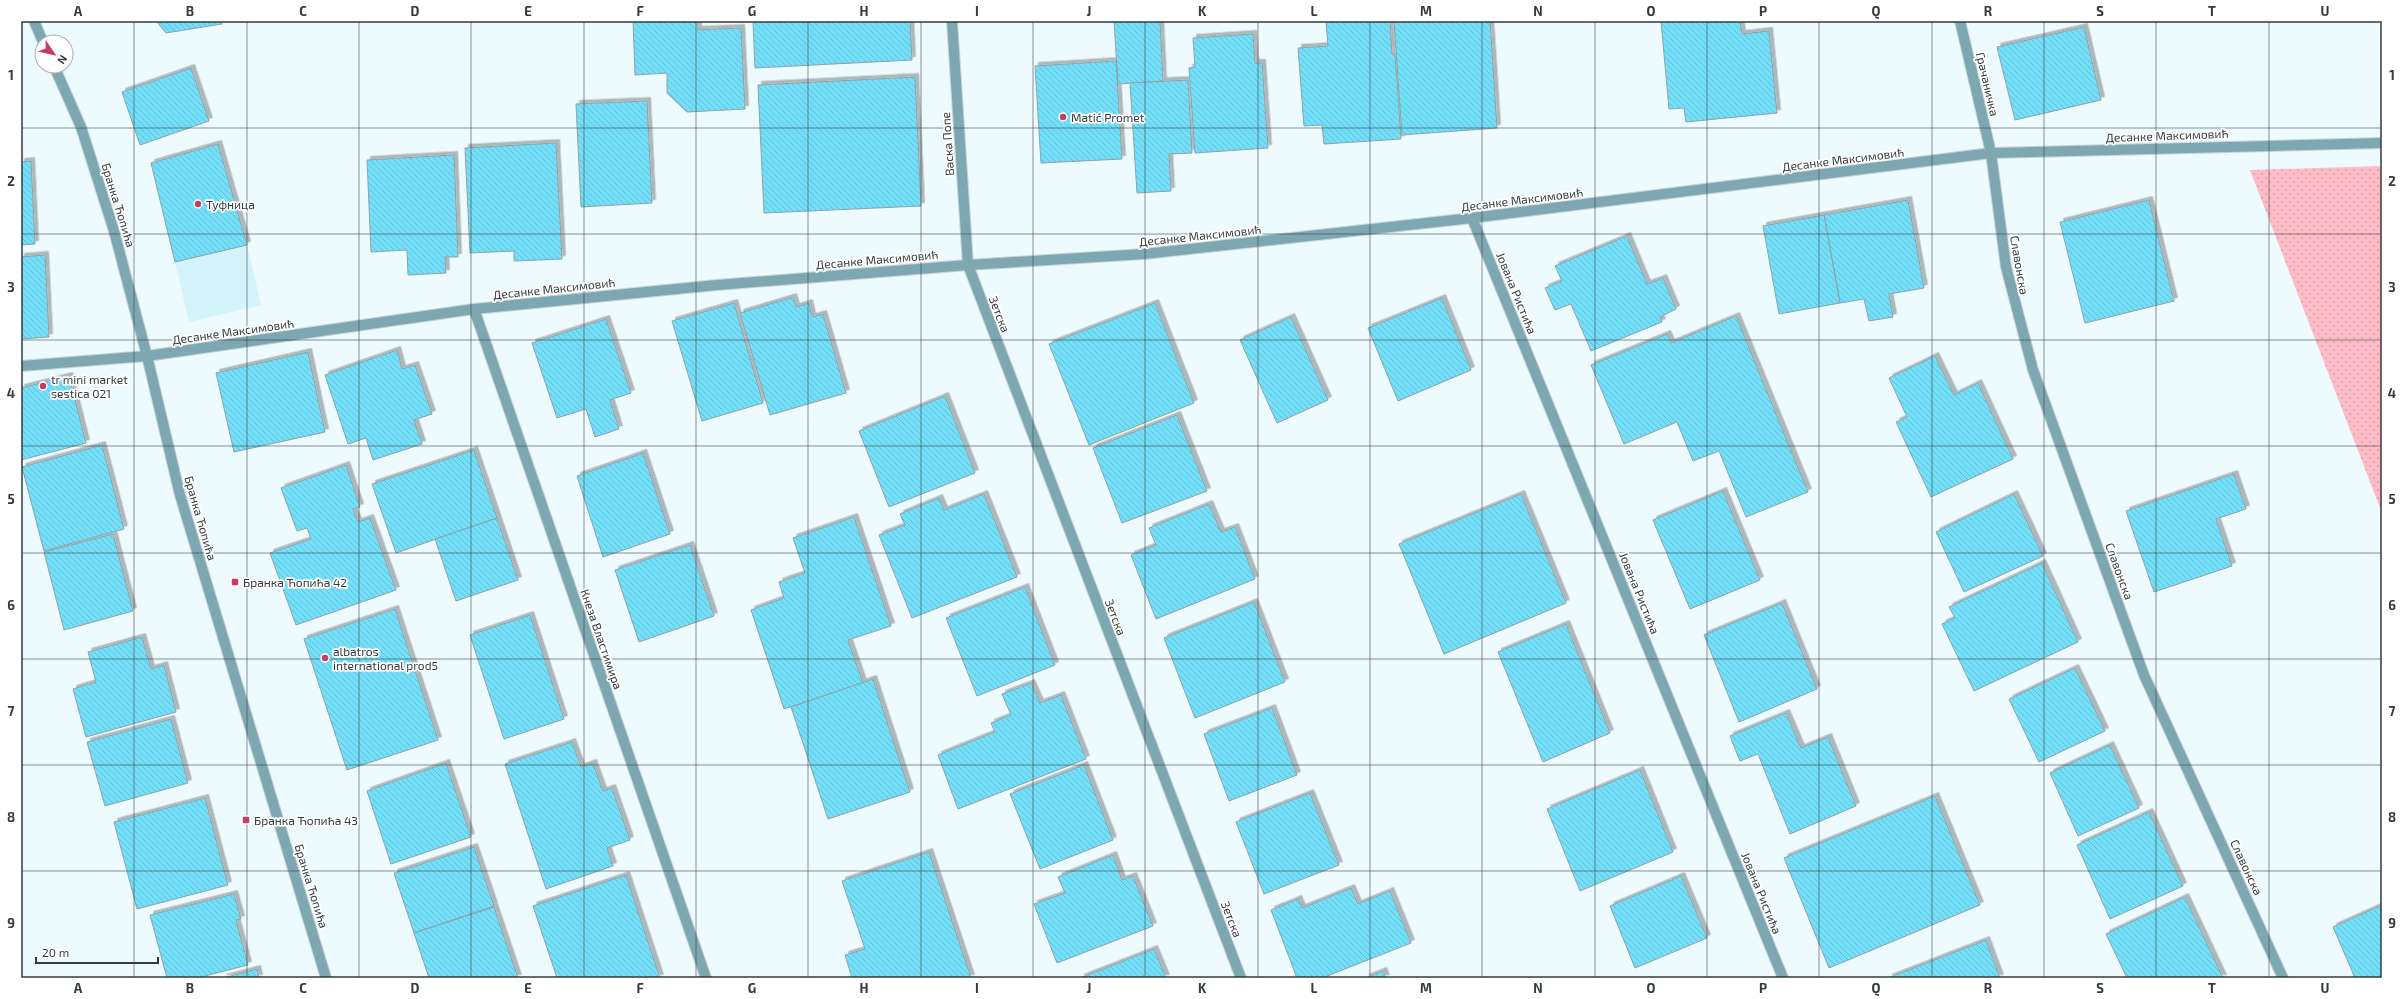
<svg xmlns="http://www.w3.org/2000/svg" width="2403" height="999" font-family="'Exo 2',sans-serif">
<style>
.built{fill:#d4f3fb}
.grass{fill:url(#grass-dots)}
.building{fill:url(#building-back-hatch);stroke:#8ea2a7;filter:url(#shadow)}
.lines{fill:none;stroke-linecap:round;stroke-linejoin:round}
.minor-casing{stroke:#c8d4d8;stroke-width:12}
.tertiary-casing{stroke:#c8d4d8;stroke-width:12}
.minor{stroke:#7da7b1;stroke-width:10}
.tertiary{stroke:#7da7b1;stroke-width:10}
.grid{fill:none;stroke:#333b3e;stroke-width:1;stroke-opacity:0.55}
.poi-dot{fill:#c93b62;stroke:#fff;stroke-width:1.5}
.labels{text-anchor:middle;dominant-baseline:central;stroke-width:3.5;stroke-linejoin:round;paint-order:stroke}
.street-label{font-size:12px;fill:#333b3e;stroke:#fff}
.poi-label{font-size:12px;fill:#333b3e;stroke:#fff;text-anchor:start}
.neatline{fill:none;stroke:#333b3e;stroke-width:1.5}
.grid-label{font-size:13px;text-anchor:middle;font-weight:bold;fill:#333b3e}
</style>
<defs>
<pattern id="grass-dots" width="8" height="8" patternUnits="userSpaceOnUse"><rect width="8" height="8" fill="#febcc6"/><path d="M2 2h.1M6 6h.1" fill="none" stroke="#daa2ab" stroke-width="1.8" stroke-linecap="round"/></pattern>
<pattern id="building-back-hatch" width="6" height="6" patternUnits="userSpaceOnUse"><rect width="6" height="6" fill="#73dff9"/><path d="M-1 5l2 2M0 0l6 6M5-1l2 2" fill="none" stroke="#64c0d6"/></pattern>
<filter id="shadow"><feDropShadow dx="3.5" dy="-3.5" stdDeviation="0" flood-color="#0004"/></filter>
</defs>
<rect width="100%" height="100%" fill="#edfafe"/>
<!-- built -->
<polygon class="built" points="247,245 261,305 189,322 175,262"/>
<!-- grass -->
<polygon class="grass" points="2382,166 2382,513 2250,170"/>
<!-- building -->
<g class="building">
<polygon points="156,21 221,21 222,24 166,33"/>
<polygon points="633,21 698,21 698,30 741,28 745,109 687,112 667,93 667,73 635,75"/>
<polygon points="753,21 910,21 912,60 755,68"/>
<polygon points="1114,21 1160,21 1163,81 1118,84"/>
<polygon points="1326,21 1390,21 1392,54 1395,54 1401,139 1324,144 1322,125 1304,126 1298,48 1328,46"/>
<polygon points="1394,21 1490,21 1497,128 1402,135"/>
<polygon points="1661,21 1740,21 1742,34 1769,31 1777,113 1686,122 1684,108 1669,109"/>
<polygon points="2084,27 2101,100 2015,120 1997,47"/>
<polygon points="1253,34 1255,63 1262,63 1268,148 1195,153 1189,68 1195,67 1193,38"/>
<polygon points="1116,61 1122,159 1041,163 1035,66"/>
<polygon points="191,68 209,121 140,145 122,92"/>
<polygon points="915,77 921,206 764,213 758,85"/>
<polygon points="1188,80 1192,153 1169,154 1171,191 1137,193 1130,83"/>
<polygon points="647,101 652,203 581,207 576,104"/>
<polygon points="556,143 562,259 514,261 514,251 470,253 465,148"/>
<polygon points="218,144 247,245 175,262 151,163"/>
<polygon points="454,155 458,257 445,257 446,273 408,275 407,250 371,252 367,160"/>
<polygon points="31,161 35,244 21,245 21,162"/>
<polygon points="1908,200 1924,288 1889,294 1893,317 1869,321 1864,299 1840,303 1824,215"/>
<polygon points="2149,200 2174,301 2085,323 2060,222"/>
<polygon points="1824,215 1840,303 1779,314 1763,226"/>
<polygon points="1627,236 1647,284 1663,278 1676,309 1660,317 1662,322 1591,351 1571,304 1555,310 1545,288 1562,281 1555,266"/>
<polygon points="45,255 49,337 21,339 21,257"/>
<polygon points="793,297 796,307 809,303 812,317 823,314 846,393 770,415 740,313"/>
<polygon points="1442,298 1471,370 1398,401 1368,328"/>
<polygon points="734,303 763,403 702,421 672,321"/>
<polygon points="1155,303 1194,403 1089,445 1049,344"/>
<polygon points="1736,316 1808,492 1746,517 1719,451 1693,461 1677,422 1624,444 1591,365 1667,334 1671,343"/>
<polygon points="1291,317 1328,400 1277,423 1240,340"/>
<polygon points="606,319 631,393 610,400 619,429 595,437 586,409 557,418 532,343"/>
<polygon points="397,350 402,369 415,365 432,414 414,420 422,444 373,460 366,438 348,444 325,375"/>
<polygon points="308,352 325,432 234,452 216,373"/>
<polygon points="1935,356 1954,395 1978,383 2013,459 1931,497 1896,422 1907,417 1889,378"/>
<polygon points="69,376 86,443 21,460 21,388"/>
<polygon points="945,396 975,473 889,507 859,431"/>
<polygon points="1177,415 1207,491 1122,523 1093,448"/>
<polygon points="102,445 124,529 44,551 22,467"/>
<polygon points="474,450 497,518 396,553 372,484"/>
<polygon points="643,453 670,534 603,557 577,476"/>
<polygon points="346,465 360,507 353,509 358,522 370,518 396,590 296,625 270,553 311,539 307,528 297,531 281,488"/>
<polygon points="2234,474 2246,509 2216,519 2232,566 2154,592 2126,511"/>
<polygon points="1723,491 1760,580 1690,609 1653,520"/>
<polygon points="984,494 1017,577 912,618 879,535 905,525 900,514 939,498 944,510"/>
<polygon points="1521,494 1566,603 1444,654 1399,544"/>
<polygon points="2014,494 2043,556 1964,592 1936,532"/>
<polygon points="1209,504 1221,532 1235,527 1255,579 1156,619 1131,555 1156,545 1149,528"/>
<polygon points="854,517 891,626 848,640 863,683 784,709 751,610 784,598 779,582 805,573 793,538"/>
<polygon points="497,518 518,580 456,601 435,539"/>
<polygon points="113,534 133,611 64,630 44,552"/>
<polygon points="690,545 714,616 639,642 615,570"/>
<polygon points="2042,563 2078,642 1974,691 1942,624 1955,618 1949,607"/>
<polygon points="1025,587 1055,665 977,696 946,618"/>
<polygon points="1254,602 1285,682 1195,718 1164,638"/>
<polygon points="1782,603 1817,689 1739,722 1704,635"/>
<polygon points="395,609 438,740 347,770 304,639"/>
<polygon points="530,615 564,719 504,739 470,635"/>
<polygon points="1566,624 1610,733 1543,762 1498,652"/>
<polygon points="142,637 151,669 164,665 176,712 86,737 73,689 96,682 88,652"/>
<polygon points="2075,668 2105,731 2039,762 2009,699"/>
<polygon points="873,679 910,792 828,819 791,707"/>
<polygon points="1031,683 1040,703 1061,695 1086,759 958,809 938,755 995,732 991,723 1011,715 1002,694"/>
<polygon points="1272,708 1297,775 1229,801 1204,734"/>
<polygon points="1786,713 1801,748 1828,737 1856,806 1790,834 1758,754 1740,761 1730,736"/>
<polygon points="171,719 188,783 105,806 87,742"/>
<polygon points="572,742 581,767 593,763 603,791 612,788 630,840 607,848 613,866 546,889 505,764"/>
<polygon points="2110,745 2139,808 2078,836 2050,773"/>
<polygon points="446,763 471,837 391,864 367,791"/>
<polygon points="1084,765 1113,840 1040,869 1010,794"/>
<polygon points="1640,770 1673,852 1580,891 1547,809"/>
<polygon points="1310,793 1339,865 1264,894 1236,822"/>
<polygon points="1935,796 1980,905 1829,968 1784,858"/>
<polygon points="205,798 228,885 137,909 114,822"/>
<polygon points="2149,812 2183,886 2110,919 2077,845"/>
<polygon points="474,847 494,906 414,933 394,873"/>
<polygon points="929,852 971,978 852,978 845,955 865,949 842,881"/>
<polygon points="1113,855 1122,880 1133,876 1153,926 1057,963 1034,904 1065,893 1058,877"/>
<polygon points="626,875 660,978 557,978 533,906"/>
<polygon points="1681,876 1707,938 1635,968 1610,906"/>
<polygon points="1351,888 1358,904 1390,891 1411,943 1322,978 1297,978 1271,910 1298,899 1302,908"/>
<polygon points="234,894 241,919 236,920 248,965 197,978 167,978 150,915"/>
<polygon points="2185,897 2223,978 2127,978 2106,934"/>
<polygon points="2382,905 2382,978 2355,978 2333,927"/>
<polygon points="494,907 518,978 429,978 414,933"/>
<polygon points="1986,940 2000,978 1888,978"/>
<polygon points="1154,949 1166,978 1080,978"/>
<polygon points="257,969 259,978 223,978"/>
<polygon points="1383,971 1386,978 1365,978"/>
</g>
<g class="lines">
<defs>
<g id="minor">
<polyline points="952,21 968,265 1241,978"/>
<polyline points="1960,21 1991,153 2006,267 2033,370 2144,675 2283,978"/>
<polyline points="1472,218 1783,978"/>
<polyline points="474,309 706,978"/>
<polyline points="21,366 147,356 474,309 717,285 968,265 1144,254 1472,218 1991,153 2382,143"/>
</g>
<g id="tertiary">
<polyline points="34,21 43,42"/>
<polyline points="54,66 81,127 114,231 147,356 180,495 326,978"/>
</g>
</defs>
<!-- minor casing -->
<use href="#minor" class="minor-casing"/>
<!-- tertiary casing -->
<use href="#tertiary" class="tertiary-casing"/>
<!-- minor -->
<use href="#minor" class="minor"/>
<!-- tertiary -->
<use href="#tertiary" class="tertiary"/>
</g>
<!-- grid -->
<path class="grid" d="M134 21V978M247 21V978M359 21V978M471 21V978M584 21V978M696 21V978M808 21V978M921 21V978M1033 21V978M1145 21V978M1258 21V978M1370 21V978M1482 21V978M1595 21V978M1707 21V978M1819 21V978M1932 21V978M2044 21V978M2156 21V978M2269 21V978M21 128H2382M21 234H2382M21 340H2382M21 446H2382M21 553H2382M21 659H2382M21 765H2382M21 871H2382"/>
<!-- markers -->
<g class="poi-dot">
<circle cx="1063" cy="117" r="4"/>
<circle cx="198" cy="204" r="4"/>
<circle cx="43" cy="386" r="4"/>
<rect x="231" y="578" width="8" height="8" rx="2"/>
<circle cx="325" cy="658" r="4"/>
<rect x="242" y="816" width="8" height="8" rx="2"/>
</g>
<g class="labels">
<!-- street labels -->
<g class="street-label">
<text transform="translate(1988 84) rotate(77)">Грачаничка</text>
<text transform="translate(2167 135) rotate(-2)">Десанке Максимовић</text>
<text transform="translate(947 144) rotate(-94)">Васка Попе</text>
<text transform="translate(1843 159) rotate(-7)">Десанке Максимовић</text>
<text transform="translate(1522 199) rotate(-7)">Десанке Максимовић</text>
<text transform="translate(119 205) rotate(73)">Бранка Ћопића</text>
<text transform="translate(1200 235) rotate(-6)">Десанке Максимовић</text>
<text transform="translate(877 259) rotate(-5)">Десанке Максимовић</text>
<text transform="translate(2020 265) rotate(80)">Славонска</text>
<text transform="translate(554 288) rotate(-6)">Десанке Максимовић</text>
<text transform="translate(1517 293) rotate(68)">Јована Ристића</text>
<text transform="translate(1000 314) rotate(69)">Зетска</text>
<text transform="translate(233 331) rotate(-8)">Десанке Максимовић</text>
<text transform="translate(201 518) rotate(74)">Бранка Ћопића</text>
<text transform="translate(2120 571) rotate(70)">Славонска</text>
<text transform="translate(1640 593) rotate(68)">Јована Ристића</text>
<text transform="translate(1116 617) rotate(69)">Зетска</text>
<text transform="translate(602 639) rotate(71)">Кнеза Властимира</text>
<text transform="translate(2247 867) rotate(65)">Славонска</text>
<text transform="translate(312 886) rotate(73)">Бранка Ћопића</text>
<text transform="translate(1762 893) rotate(68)">Јована Ристића</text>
<text transform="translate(1232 919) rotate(69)">Зетска</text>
</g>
<!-- poi labels -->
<g class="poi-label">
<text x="1071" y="117">Matić Promet</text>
<text x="206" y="204">Туфница</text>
<text x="51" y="379">tr mini market<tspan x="51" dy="14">sestica 021</tspan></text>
<text x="243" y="582">Бранка Ћопића 42</text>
<text x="333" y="651">albatros<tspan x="333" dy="14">international prod5</tspan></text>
<text x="254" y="820">Бранка Ћопића 43</text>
</g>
</g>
<!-- border -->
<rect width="2403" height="999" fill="none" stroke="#ffffff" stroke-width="44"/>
<!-- north arrow -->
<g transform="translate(54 54) rotate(124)"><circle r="19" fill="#ffffff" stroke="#adb1b2"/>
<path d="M0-3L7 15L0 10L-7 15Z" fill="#c93b62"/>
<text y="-6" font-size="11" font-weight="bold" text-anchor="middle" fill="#333b3e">N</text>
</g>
<!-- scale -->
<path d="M36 957v6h122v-6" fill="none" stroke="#333b3e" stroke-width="2"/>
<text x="42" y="957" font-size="12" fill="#333b3e" stroke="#ffffff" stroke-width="3" paint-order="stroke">20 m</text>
<rect x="22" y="22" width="2359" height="955" class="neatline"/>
<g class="grid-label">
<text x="78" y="16">A</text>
<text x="190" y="16">B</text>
<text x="303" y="16">C</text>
<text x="415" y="16">D</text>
<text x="528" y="16">E</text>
<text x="640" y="16">F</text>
<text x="752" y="16">G</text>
<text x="864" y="16">H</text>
<text x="977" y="16">I</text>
<text x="1089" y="16">J</text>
<text x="1202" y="16">K</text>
<text x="1314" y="16">L</text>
<text x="1426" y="16">M</text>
<text x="1538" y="16">N</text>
<text x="1651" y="16">O</text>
<text x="1763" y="16">P</text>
<text x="1876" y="16">Q</text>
<text x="1988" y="16">R</text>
<text x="2100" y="16">S</text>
<text x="2212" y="16">T</text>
<text x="2325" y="16">U</text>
<text x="11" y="80">1</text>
<text x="2392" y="80">1</text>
<text x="11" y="186">2</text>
<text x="2392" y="186">2</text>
<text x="11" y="292">3</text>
<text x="2392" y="292">3</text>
<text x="11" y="398">4</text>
<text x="2392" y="398">4</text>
<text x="11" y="504">5</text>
<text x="2392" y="504">5</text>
<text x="11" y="610">6</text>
<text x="2392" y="610">6</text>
<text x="11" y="716">7</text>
<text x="2392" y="716">7</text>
<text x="11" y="822">8</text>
<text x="2392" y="822">8</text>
<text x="11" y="928">9</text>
<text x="2392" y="928">9</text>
<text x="78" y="993">A</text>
<text x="190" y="993">B</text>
<text x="303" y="993">C</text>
<text x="415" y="993">D</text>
<text x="528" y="993">E</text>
<text x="640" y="993">F</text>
<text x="752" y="993">G</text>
<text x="864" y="993">H</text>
<text x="977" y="993">I</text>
<text x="1089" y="993">J</text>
<text x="1202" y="993">K</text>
<text x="1314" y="993">L</text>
<text x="1426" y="993">M</text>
<text x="1538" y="993">N</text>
<text x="1651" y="993">O</text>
<text x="1763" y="993">P</text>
<text x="1876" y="993">Q</text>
<text x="1988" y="993">R</text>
<text x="2100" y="993">S</text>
<text x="2212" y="993">T</text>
<text x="2325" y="993">U</text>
</g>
</svg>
